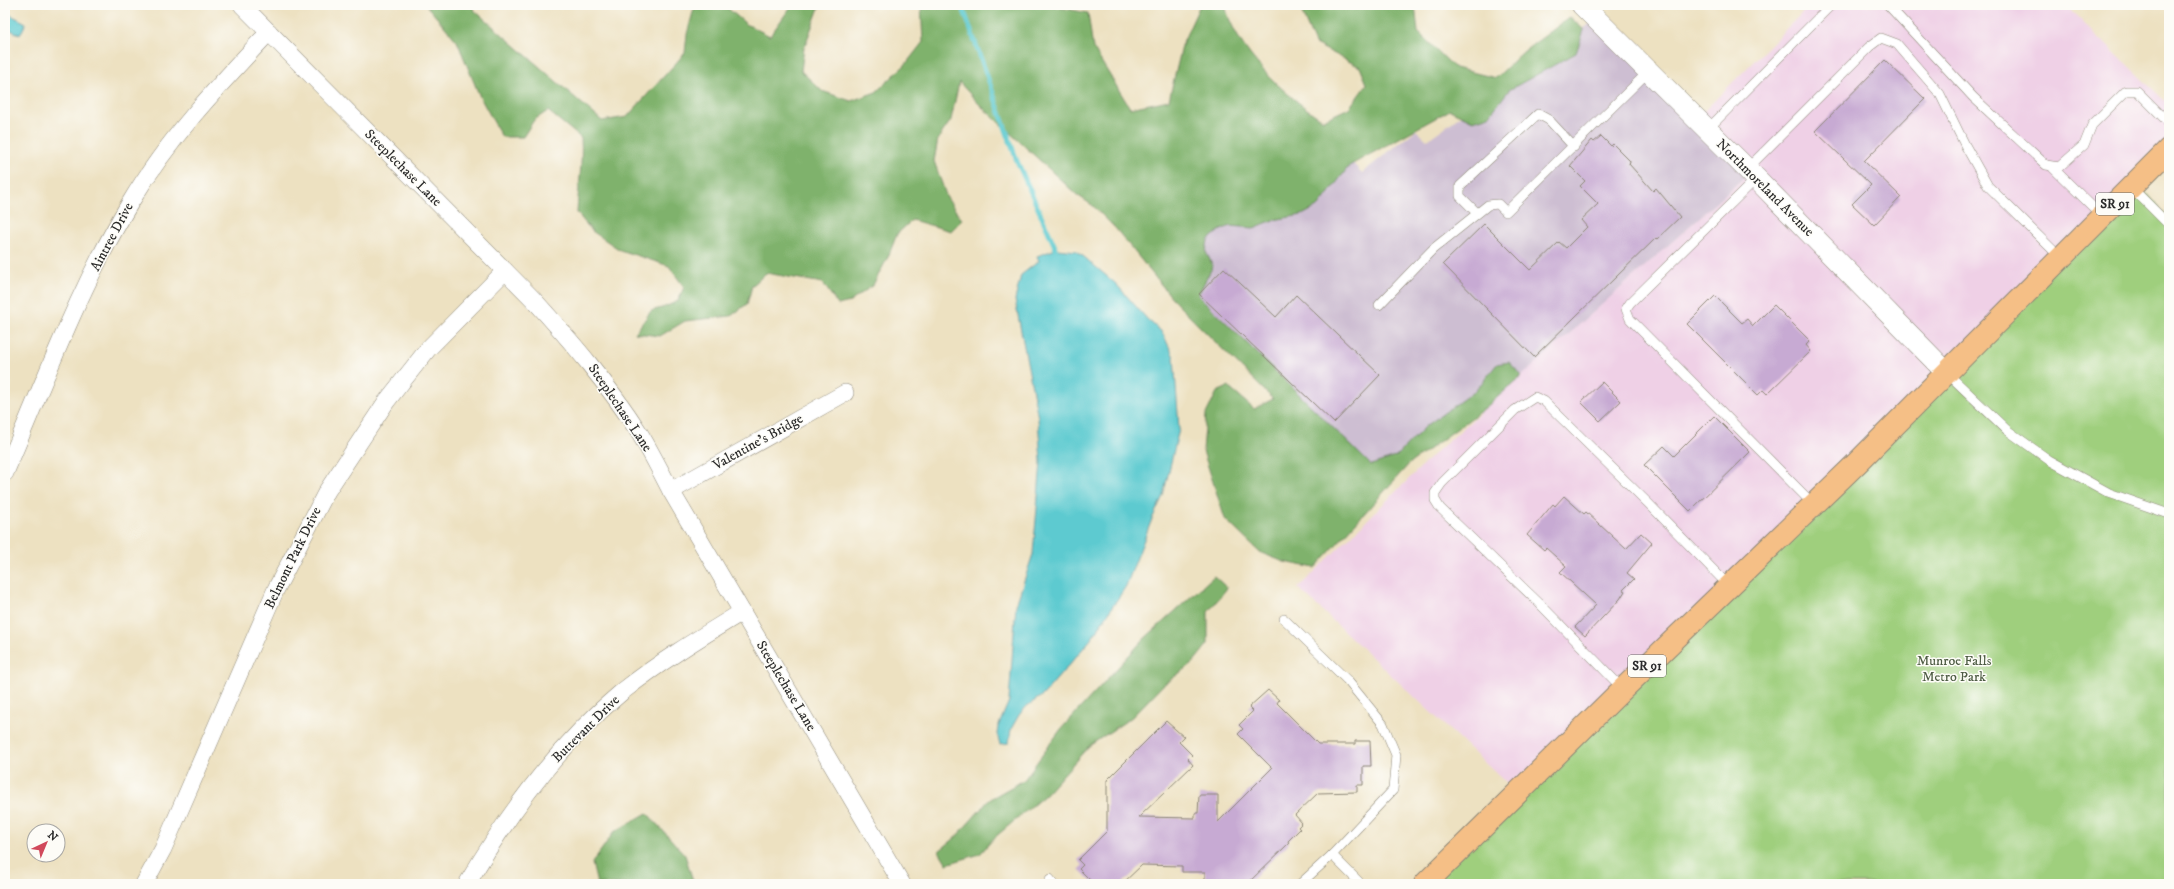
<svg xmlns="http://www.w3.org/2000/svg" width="2174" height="889" font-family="'IM FELL DW Pica',serif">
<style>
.built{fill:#efd0e6}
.industrial{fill:#cdbed2}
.green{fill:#9fcf7d;stroke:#657d54}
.forest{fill:#7fb26c;stroke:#556e4c}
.water{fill:#5dcad0;stroke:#447a7e}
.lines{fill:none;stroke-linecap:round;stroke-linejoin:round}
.stream{stroke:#5dcad0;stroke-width:5}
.building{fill:#c7aad3}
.service-casing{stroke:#8c8676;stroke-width:10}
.minor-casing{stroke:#8c8676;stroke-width:18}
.tertiary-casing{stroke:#8c8676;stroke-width:22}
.primary-casing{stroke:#8c8676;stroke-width:24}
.service{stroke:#fff;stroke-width:9}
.minor{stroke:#fff;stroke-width:17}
.tertiary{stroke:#fff;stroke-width:21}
.primary{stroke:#f5bf86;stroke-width:22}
.labels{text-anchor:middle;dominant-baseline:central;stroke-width:3;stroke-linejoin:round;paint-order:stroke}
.shield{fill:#fdfcf7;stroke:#6a6a68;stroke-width:1}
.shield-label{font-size:13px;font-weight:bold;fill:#2b2b2b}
.street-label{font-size:14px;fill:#2b2b2b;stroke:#fdfcf7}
.park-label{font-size:14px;fill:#4e5c44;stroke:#fdfcf7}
</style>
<rect width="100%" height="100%" fill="#fdfcf7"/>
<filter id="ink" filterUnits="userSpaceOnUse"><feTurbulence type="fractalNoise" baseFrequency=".025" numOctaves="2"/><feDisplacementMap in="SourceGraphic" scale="8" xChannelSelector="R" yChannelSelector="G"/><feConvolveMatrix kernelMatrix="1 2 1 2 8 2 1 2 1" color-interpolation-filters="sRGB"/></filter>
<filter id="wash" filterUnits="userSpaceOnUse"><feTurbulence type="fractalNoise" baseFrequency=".012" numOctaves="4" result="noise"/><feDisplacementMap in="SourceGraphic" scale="16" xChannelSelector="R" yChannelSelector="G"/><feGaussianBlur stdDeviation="0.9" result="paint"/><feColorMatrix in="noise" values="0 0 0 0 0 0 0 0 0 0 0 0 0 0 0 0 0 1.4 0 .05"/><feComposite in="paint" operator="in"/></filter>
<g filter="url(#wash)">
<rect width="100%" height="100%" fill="#ede1c1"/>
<!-- built -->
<polygon class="built" points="1810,5 2065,5 2169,105 2169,149 1517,793 1298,588 1433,455 1750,172 1696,119"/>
<!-- industrial -->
<polygon class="industrial" points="1596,19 1750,172 1522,376 1515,369 1389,478 1371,465 1198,295 1181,259 1237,203 1343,153 1362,173 1416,130 1427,140"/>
<!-- green -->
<polygon class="green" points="2136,182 2169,217 2169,884 1425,884"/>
<!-- forest -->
<g class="forest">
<path d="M426 5H472L474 10 602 121 627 117 685 53 687 34 695 5H724L746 24 770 36 792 5H820L804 48 801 71 822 91 851 101 876 92 905 65 923 42 921 5H1046L1088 13 1093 48 1130 108 1169 100 1183 42 1200 5H1225C1235 50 1285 96 1323 120L1349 108 1367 84 1360 67 1315 44 1302 13 1308 5H1415L1418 32 1455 68 1496 78 1523 52 1570 17 1584 30 1576 53 1509 90 1489 116 1473 121 1450 110 1349 166 1319 206 1302 215 1273 220 1254 228 1230 226 1219 231 1208 240 1206 252 1213 266 1198 295 1371 465 1396 457 1426 426 1477 389 1497 364 1509 362 1522 376 1485 408 1409 464 1315 568 1284 562 1259 552 1225 519 1203 451 1206 414 1217 392 1228 387 1254 409 1273 399 1177 304 1116 229 1092 205 1077 195 980 105 959 82 951 120 938 139 934 161 947 198 962 220 951 231 912 220 897 234 888 257 873 285 850 302 838 305 823 283 766 273 752 286 747 304 731 316 685 321 660 336 635 333 651 311 665 307 678 301 684 287 669 266 620 250 592 231 577 213C578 188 583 163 581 138L548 111 534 120 523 137H502L480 97 457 41Z"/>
<polygon points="1214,576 1227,588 1208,612 1208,644 1192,664 1163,685 1132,717 1089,746 1045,795 994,838 980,854 947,864 939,851 955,838 990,799 1024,780 1061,729 1144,639"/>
<polygon points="647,813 685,855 694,884 597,884 592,863 614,832"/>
</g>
<!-- water -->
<g class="water">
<polygon points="5,12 26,23 20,35 5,27"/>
<polygon points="1056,249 1077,251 1116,284 1148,320 1162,332 1174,357 1179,429 1163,496 1152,519 1126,586 1092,638 1043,695 1027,706 1019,715 1011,729 1009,743 1000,744 997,734 998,727 1009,701 1016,605 1033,554 1041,462 1038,418 1015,300 1021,275 1039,261 1037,256"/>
</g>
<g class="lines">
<!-- stream -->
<polyline class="stream" points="962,5 1017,161 1056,249"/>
</g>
<g id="blocks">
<!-- building -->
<g class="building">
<polygon points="1885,60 1925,99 1864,161 1901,197 1874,225 1852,204 1871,185 1815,131"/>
<polygon points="1601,136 1611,146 1613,144 1630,161 1629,164 1653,191 1656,188 1680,217 1657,239 1656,238 1534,357 1443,264 1484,224 1530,270 1559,242 1566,248 1587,227 1581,220 1598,204 1580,186 1585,181 1570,166 1592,140 1594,142"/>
<polygon points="1224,268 1276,317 1296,295 1380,375 1334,423 1199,294"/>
<polygon points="1715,296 1742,323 1747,319 1753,326 1774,305 1810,341 1806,345 1811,351 1767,394 1763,390 1758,395 1687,324"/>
<polygon points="1602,382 1621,401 1600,421 1581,402"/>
<polygon points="1714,416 1750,452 1690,511 1644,465 1664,446 1674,456"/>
<polygon points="1564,496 1584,514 1586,512 1626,549 1641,533 1652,543 1627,573 1634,579 1623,590 1625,591 1620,599 1585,636 1575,627 1596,605 1560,572 1566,566 1546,548 1544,550 1527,535 1553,504 1555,506"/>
<polygon points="1268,690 1279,700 1277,703 1318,744 1355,744 1355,741 1370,741 1371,766 1363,766 1363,785 1357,785 1357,792 1318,793 1295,815 1302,823 1298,827 1300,829 1288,841 1289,843 1247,884 1205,884 1205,872 1182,872 1182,866 1142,865 1122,884 1094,884 1079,869 1083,865 1078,860 1107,831 1107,780 1166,721 1184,737 1179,742 1192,755 1188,759 1193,765 1139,817 1195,818 1195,813 1198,813 1199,795 1218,795 1218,822 1272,768 1238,734 1243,729 1239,725 1253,711 1249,707"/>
</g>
</g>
</g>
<g filter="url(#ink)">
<use href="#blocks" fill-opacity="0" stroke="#8c8676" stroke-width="1"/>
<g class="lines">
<defs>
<g id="service">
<polyline points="1888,5 1973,97 2046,165 2059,167 2084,145 2092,125 2126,91 2137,91 2169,123"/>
<polyline points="1707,130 1831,5"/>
<polyline points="2053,168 2102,216"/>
<polyline points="1747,169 1869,47 1881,38 1897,44 1940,94 1965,145 1988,186 2061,258"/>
<polyline points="1756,179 1630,303 1626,309 1630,319 1814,505"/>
<polyline points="2131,187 2169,225"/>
<polyline points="1477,213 1460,196 1460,186 1538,114 1549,120 1574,147"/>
<polyline points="1379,305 1433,249 1488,205 1498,204 1506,212 1648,72"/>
<polyline points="1947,373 2007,430 2049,460 2109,493 2169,514"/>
<polyline points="1284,619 1347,680 1383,724 1396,755 1393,790 1332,855"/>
<polyline points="1623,689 1539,603 1440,508 1435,500 1435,493 1442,483 1515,410 1535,397 1544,401 1649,504 1729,586"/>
<polyline points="1050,879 1054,884"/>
<polyline points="1300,884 1332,855 1361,884"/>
</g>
<g id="minor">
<path d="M242 5 533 299C572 342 609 385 640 434 651 452 661 472 671 491L902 884"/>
<path d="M5 473C44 383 79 288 130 203 168 139 218 86 269 32"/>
<polyline points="671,491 845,393"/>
<polyline points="144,884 163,849 276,589 327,491 386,402 428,349 505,271"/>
<path d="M467 884C509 812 559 744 623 691 661 661 701 637 742 612"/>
</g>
<polyline id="tertiary" points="1582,5 1750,172 1947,373"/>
<polyline id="primary" points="1425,884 1623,689 1858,462 2169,149"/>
</defs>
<!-- service casing -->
<use href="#service" class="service-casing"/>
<!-- minor casing -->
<use href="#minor" class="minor-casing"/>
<!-- tertiary casing -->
<use href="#tertiary" class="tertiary-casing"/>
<!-- primary casing -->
<use href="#primary" class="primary-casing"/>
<!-- service -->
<use href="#service" class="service"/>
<!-- minor -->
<use href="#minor" class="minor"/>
<!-- tertiary -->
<use href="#tertiary" class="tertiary"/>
<!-- primary -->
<use href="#primary" class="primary"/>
</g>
</g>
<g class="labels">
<!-- shield labels -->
<g class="shield">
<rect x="2096" y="193" width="38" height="22" rx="3"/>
<rect x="1628" y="655" width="38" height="22" rx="3"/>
</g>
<g class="shield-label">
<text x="2115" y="204">SR 91</text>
<text x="1647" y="666">SR 91</text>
</g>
<!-- street labels -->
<g class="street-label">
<text transform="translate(403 168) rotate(45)">Steeplechase Lane</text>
<text transform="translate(1765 188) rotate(45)">Northmoreland Avenue</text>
<text transform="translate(112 237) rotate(-62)">Aintree Drive</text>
<text transform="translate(620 408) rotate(56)">Steeplechase Lane</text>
<text transform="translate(758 442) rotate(-29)">Valentine's Bridge</text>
<text transform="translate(293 558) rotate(-64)">Belmont Park Drive</text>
<text transform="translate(786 686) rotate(59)">Steeplechase Lane</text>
<text transform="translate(586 729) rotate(-45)">Buttevant Drive</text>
</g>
<!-- park labels -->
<g class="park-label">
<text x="1954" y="661">Munroe Falls<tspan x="1954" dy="16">Metro Park</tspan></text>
</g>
</g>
<!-- margin -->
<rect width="2174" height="889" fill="none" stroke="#fdfcf7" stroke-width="20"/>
<!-- north arrow -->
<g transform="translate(46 843) rotate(44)"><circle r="19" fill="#fdfcf7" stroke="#a9a8a5"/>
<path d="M0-3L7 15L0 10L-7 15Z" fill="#d1495b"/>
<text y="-6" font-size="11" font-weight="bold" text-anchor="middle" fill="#2b2b2b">N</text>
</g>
</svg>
